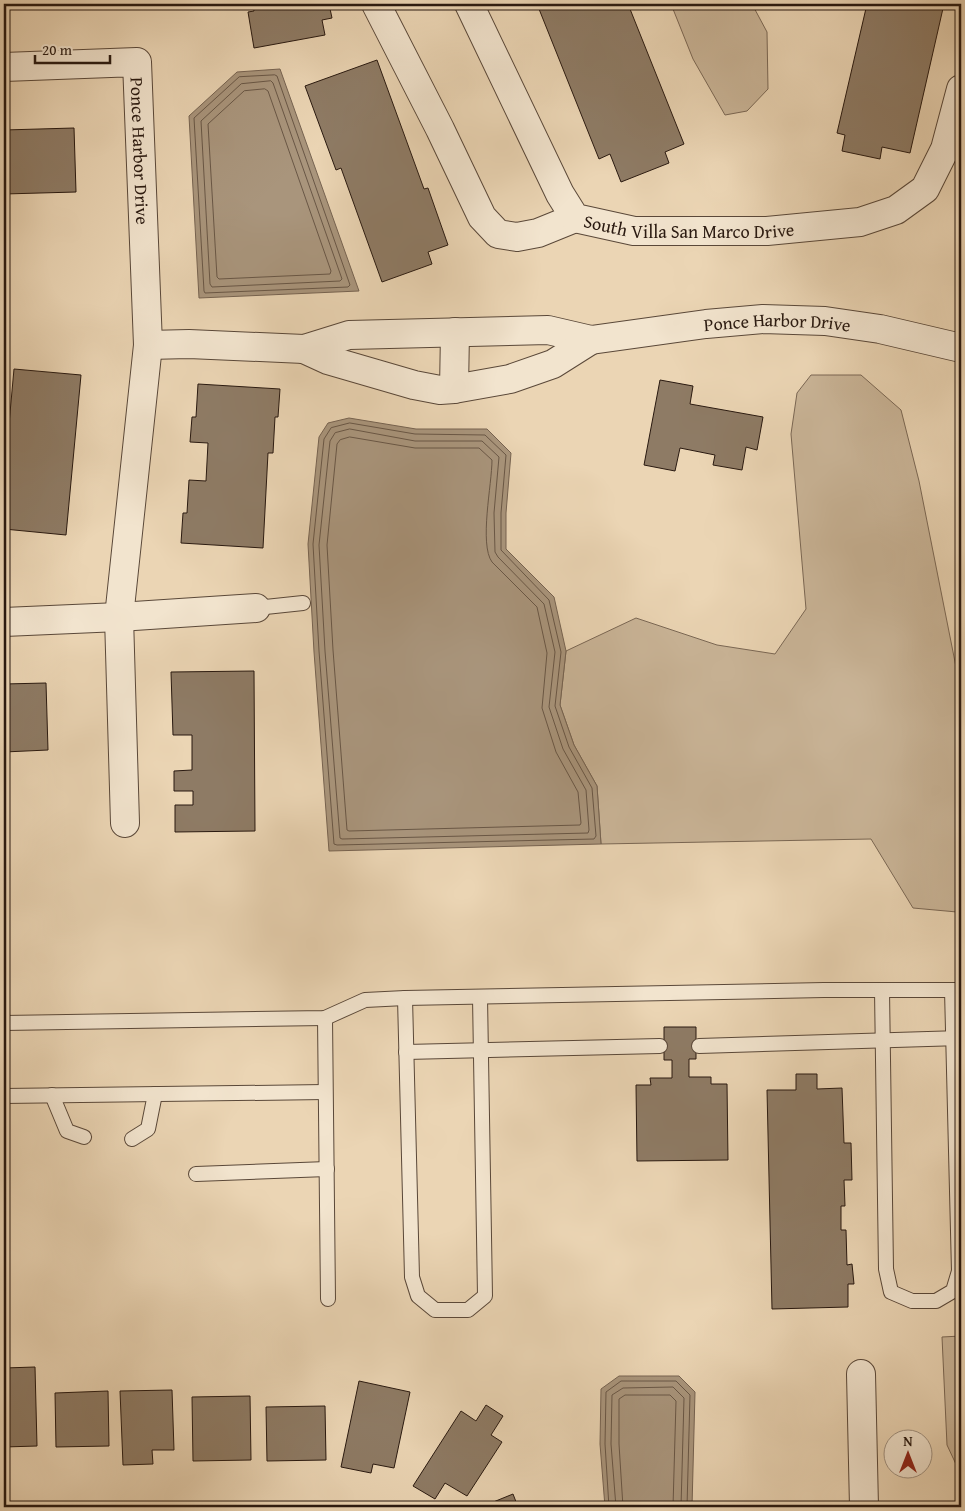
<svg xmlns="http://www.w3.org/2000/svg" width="965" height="1511" font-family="'Gentium Book Plus',serif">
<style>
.green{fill:#cab598;stroke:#7a6754}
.water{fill:#a9957c;stroke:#766351}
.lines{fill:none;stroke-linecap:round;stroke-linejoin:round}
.shore{stroke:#695746;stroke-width:1}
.building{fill:#8e7b65;stroke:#291910}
.lane-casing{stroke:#5a4839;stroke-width:16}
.street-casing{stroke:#5a4839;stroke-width:30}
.lane{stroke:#f2e4ce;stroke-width:14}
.street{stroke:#f2e4ce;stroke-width:28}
.labels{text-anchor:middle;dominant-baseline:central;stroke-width:4.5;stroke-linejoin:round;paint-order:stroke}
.street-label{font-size:18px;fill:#291910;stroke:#f2e4ce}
</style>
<rect width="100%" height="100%" fill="#ebd5b4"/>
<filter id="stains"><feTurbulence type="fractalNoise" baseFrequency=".004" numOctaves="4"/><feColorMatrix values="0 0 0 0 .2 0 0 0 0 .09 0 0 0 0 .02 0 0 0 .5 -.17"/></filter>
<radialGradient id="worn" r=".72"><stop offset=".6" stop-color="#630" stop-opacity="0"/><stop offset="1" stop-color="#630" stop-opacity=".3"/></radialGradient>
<!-- green -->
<g class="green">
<polygon points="671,4 752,4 767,32 768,89 747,111 725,115 693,59"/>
<polygon points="811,375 861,375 901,410 919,481 961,692 961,911 957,912 913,908 871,839 601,844 597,786 574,745 560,705 566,651 636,618 717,645 775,654 806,609 791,434 797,393"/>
<polygon points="961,1336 961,1475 947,1445 942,1337"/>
</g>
<!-- water -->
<g class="water">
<polygon points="280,69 359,291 199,298 189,116 237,72"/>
<polygon points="349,418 416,429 487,429 511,453 506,513 506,549 554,597 566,651 560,705 574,745 597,786 601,844 329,851 314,652 308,544 319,437 328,423"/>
<polygon points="619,1376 679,1376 695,1392 692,1507 605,1507 600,1444 601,1389"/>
</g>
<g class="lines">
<!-- shore -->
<g class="shore">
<polygon points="275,75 277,76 350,285 348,287 205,293 204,291 194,118 239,77"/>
<polygon points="271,81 273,83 342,279 340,281 212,287 210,284 201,121 241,84"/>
<polygon points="265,89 268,91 331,271 330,274 219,279 217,277 208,124 244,91"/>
<polygon points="350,423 415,434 485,435 506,455 501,513 501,550 549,600 561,652 555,706 569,747 592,788 596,836 594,839 337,845 334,844 319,651 313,544 324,439 331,428"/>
<polygon points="350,429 415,441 482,441 499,457 494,513 495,552 498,557 544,604 555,652 549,707 563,749 586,790 589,830 588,833 342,839 340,838 325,651 319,545 330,441 335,433"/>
<path d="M350 437 415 448H479L492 460C492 484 479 544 492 562L537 607 547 653 542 708 556 752 578 792 581 823 580 825 349 831 347 830 333 650 327 545 337 444 340 440Z"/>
<polyline points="609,1507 605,1444 606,1392 621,1381 676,1381 690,1395 687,1507"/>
<polyline points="616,1507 611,1444 612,1395 623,1388 673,1387 684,1398 681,1507"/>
<polyline points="623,1507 619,1444 619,1399 625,1395 670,1395 676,1401 673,1507"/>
</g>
</g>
<!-- building -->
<g class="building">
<polygon points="253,4 329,4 332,18 322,20 325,35 254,48 248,12 254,11"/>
<polygon points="537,4 628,4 684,144 665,152 669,163 621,182 610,154 599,159"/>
<polygon points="867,4 944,4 910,153 882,147 880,159 842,151 845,135 837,133"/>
<polygon points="377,60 424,189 428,188 448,245 428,252 432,264 382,282 341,168 336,170 305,86"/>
<polygon points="74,128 76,192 4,194 4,130"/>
<polygon points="14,369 81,375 66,535 4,529 4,467 5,468"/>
<polygon points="660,380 693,386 690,404 763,417 757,450 746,447 742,470 713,465 715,455 680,448 675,471 644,465"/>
<polygon points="198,384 280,389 278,417 275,417 273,453 268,453 263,548 181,543 183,513 187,513 189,480 206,481 208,443 190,442 192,417 196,417"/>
<polygon points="254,671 255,831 175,832 175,805 193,805 193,791 174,791 174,771 192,770 192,735 173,735 171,672"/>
<polygon points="46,683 48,750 4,752 4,684"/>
<polygon points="664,1027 696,1027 696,1059 689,1059 689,1077 711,1077 711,1084 727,1084 728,1160 637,1161 636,1085 651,1085 650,1078 672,1078 672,1060 664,1060"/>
<polygon points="796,1074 817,1074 817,1089 842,1088 844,1143 851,1143 852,1180 844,1180 845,1206 841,1206 841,1230 846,1230 847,1265 852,1264 854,1284 848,1284 848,1307 772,1309 767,1090 796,1090"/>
<polygon points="35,1367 37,1446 4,1447 4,1368"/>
<polygon points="359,1381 410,1392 394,1468 373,1464 371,1473 341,1467"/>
<polygon points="172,1390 174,1450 152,1450 153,1464 123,1465 120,1391"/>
<polygon points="108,1391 109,1446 56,1447 55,1393"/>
<polygon points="250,1396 251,1460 193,1461 192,1397"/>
<polygon points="486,1405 503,1416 491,1435 502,1442 467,1496 445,1483 435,1499 413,1486 461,1411 476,1421"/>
<polygon points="325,1406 326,1460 267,1461 266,1407"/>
<polygon points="513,1494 518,1507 481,1507"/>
</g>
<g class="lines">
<defs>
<g id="lane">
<polyline points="256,608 303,603"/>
<polyline points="882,990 886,1269 891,1292 912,1301 936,1301 953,1291 959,1271 952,990"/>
<polyline points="405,998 412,1277 418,1296 435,1310 468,1310 485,1296 480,997"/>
<polyline points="325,1018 328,1299"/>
<polyline points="4,1023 325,1018 365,1000 405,998 824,990 961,990"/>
<polyline points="699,1046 961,1038"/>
<polyline points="406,1052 660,1046"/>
<polyline points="52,1095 67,1131 84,1137"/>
<polyline points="4,1096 325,1092"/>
<polyline points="132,1139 148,1129 155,1094"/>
<polyline points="196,1174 327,1169"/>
</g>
<g id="street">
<polyline points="376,4 440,129 482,217 498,234 517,237 538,233 575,218"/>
<path id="s1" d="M469 4 560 194 575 218 634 231H767L860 222 896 210 925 189 945 149 961 89"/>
<path id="s2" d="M4 67 137 62 148 345 119 617 125 823"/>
<path id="s3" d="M148 345 189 344 304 349 349 335 548 330 591 340 706 324 763 319 825 321 880 329 961 348"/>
<polyline points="304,349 328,360 414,385 440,390 454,389 510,379 553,364 591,340"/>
<polyline points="454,389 455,332"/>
<polyline points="4,622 119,617 256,608"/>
<polyline points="861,1374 864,1507"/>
</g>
</defs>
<!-- lane casing -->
<use href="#lane" class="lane-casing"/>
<!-- street casing -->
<use href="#street" class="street-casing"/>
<!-- lane -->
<use href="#lane" class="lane"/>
<!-- street -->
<use href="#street" class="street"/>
</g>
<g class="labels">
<!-- street labels -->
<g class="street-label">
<text stroke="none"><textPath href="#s2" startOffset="222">Ponce Harbor Drive</textPath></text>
<text stroke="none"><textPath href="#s1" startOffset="354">South Villa San Marco Drive</textPath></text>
<text stroke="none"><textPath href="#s3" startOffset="634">Ponce Harbor Drive</textPath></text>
</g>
</g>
<!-- margin -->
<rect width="965" height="1511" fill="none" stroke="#ebd5b4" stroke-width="20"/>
<rect x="5" y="5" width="955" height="1501" fill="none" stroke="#291910" stroke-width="2.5"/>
<rect x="10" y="10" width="945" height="1491" fill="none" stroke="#291910"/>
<!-- north arrow -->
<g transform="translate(908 1454)"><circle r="24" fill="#f2e4ce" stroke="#a29382"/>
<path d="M0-4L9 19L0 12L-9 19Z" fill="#8f2418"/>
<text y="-8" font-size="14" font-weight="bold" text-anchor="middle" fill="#291910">N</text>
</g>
<!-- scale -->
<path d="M35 55v8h75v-8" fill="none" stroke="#291910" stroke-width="2.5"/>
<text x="42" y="55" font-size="15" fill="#291910" stroke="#f2e4ce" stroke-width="4" paint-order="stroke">20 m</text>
<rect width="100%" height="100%" filter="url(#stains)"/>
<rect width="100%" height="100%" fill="url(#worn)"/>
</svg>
